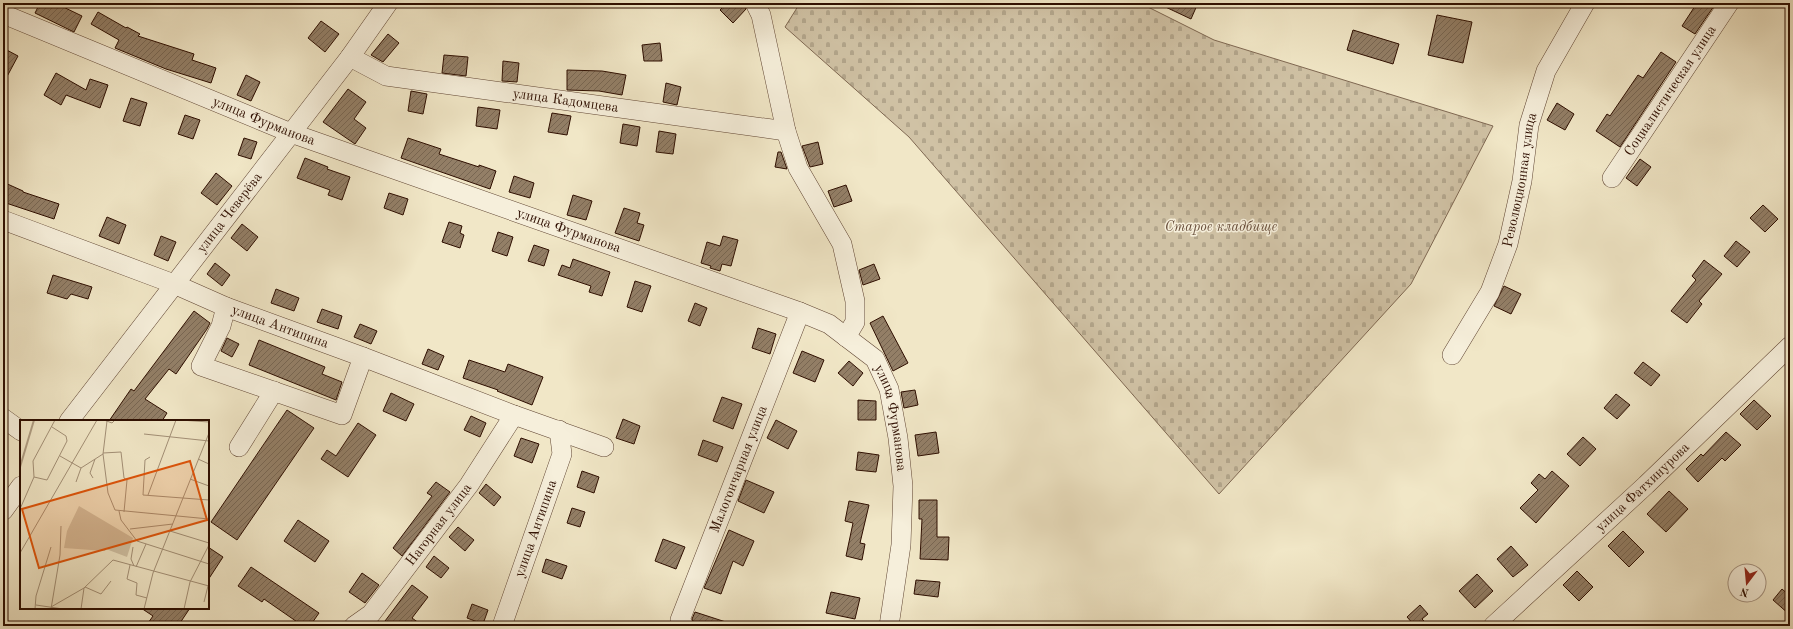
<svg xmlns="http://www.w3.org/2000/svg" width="1793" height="629" font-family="'Old Standard TT',serif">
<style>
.cemetery{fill:url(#cemetery-stones);stroke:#7f6852}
.building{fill:url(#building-hatch);stroke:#2e0e00}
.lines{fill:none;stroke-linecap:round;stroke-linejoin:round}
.minor-casing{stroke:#5f4432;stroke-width:20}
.minor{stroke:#f6efdb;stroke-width:19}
.labels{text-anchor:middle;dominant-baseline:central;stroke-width:3;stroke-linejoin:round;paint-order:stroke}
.street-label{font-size:14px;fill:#2e0e00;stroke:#f6efdb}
.park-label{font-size:14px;font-style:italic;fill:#674d3a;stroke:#f6efdb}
.inset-river{fill:none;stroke:#af9d83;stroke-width:2}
.inset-road{fill:none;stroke:#a39077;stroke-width:1}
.view{fill:#df550b;fill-opacity:0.15;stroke:#df550b;stroke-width:2}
.inset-edge{fill:none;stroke:#2e0e00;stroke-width:2}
</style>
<defs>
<pattern id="cemetery-stones" width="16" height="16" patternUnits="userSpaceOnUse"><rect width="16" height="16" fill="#d0c2a5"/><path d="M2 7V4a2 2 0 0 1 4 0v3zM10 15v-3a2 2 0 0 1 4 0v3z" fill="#b3a68c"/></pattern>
<pattern id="building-hatch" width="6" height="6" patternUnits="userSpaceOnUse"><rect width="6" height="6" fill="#937f67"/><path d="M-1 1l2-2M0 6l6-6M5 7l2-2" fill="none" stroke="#786652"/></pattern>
</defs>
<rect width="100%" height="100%" fill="#f1e7c7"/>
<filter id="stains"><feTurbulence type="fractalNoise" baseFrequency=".005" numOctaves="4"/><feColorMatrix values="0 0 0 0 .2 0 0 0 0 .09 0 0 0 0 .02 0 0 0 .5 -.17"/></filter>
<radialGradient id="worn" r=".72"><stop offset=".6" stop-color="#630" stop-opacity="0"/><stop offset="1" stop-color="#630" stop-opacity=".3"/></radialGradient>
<!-- cemetery -->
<polygon class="cemetery" points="800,3 1140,3 1214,40 1493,126 1411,284 1219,494 909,137 785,27"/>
<!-- building -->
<g class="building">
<polygon points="40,3 55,3 82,16 74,32 35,13"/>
<polygon points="727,3 744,3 746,9 733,23 720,10"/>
<polygon points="1157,3 1198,3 1191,19"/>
<polygon points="1697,3 1716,3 1695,34 1682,26"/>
<polygon points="98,12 126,28 127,27 140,34 138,36 194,54 192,60 216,68 211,83 166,69 115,48 119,40 91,24"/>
<polygon points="1437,15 1472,22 1463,63 1428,55"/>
<polygon points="321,21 339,34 325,52 308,38"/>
<polygon points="1353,30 1399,44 1393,64 1347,50"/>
<polygon points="388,34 399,43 383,62 371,55"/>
<polygon points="660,43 662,61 644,61 642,45"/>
<polygon points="3,48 18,56 3,84"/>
<polygon points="1661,52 1676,62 1620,147 1596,131 1607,114 1610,116 1638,75 1643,78"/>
<polygon points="444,55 468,57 466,76 442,73"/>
<polygon points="503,61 519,63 517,82 502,81"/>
<polygon points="567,70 602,71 626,75 622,95 599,91 567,90"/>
<polygon points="56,73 86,90 90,79 108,85 100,108 66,95 61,105 44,95"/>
<polygon points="246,75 260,82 251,101 237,95"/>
<polygon points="666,83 681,87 677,105 663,102"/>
<polygon points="348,89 366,102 354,119 366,128 355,144 323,122"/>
<polygon points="411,91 427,94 423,114 408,111"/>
<polygon points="131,98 147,103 140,126 123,121"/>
<polygon points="1557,103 1574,114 1565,130 1547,120"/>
<polygon points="478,107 500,110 497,129 476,126"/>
<polygon points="552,113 571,116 567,135 548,132"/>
<polygon points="185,115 200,120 193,139 178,134"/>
<polygon points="623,124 640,127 637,146 620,143"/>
<polygon points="659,131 676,134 673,154 656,152"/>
<polygon points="244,138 257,142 251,159 238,155"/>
<polygon points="408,138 441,149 439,154 479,167 479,165 496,171 490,189 401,158"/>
<polygon points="818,142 823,164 810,167 802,146"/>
<polygon points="778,152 781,152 787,169 775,167"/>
<polygon points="305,158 328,167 327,169 350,177 342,200 328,195 330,190 297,178"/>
<polygon points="1640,159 1651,167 1637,186 1626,178"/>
<polygon points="216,173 232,186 217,205 201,193"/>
<polygon points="514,176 534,183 530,198 509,192"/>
<polygon points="3,182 23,191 23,192 59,204 54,219 3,202"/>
<polygon points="846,185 852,201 834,207 828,191"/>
<polygon points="389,193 408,199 403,215 384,208"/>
<polygon points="573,195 592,201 586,220 567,215"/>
<polygon points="1763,205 1778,219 1765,232 1750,218"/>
<polygon points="624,208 640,213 637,223 644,225 639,241 615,233"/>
<polygon points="107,217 126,225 119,244 99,236"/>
<polygon points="449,222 462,226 460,233 464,235 460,248 442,242"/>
<polygon points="242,224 258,237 247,251 231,238"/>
<polygon points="498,232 513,237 507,256 492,251"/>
<polygon points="161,236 176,242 168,261 154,255"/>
<polygon points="723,236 738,240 731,266 722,264 720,271 710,268 711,266 701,263 707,242 720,246"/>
<polygon points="1736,241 1750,252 1737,267 1724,256"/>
<polygon points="534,245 549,250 544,266 528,261"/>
<polygon points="573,259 610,272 602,296 589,292 591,286 558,275 562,265 570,268"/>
<polygon points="1704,260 1722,274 1699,301 1702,304 1687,323 1671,311 1696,280 1692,276"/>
<polygon points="215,263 230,275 222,286 207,274"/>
<polygon points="874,264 880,279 863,285 859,270"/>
<polygon points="53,275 92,287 88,299 71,294 67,299 47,293"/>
<polygon points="635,281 651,286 642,312 627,307"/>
<polygon points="1504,286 1521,294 1511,314 1494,306"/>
<polygon points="276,289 299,298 294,311 271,303"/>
<polygon points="695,303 707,308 700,326 688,321"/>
<polygon points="322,309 342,316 338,329 317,322"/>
<polygon points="194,311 210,323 207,329 176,374 169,369 145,399 167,413 162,421 109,421 131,389 134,391"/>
<polygon points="883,316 908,363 893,371 870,323"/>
<polygon points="360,324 377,331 371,344 354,337"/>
<polygon points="758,328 776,334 770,354 752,348"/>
<polygon points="227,338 239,344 232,357 221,351"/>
<polygon points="259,340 325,367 322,374 342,382 336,400 249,365"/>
<polygon points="428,349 444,356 438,370 422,364"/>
<polygon points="802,351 824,360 815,382 793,373"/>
<polygon points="469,360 505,372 508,364 543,377 532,405 497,391 498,390 463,378"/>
<polygon points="849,361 863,373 853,386 838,373"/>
<polygon points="1643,362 1660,375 1651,386 1634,373"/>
<polygon points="915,390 918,405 904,408 901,392"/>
<polygon points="391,393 414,404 406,421 383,411"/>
<polygon points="1616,394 1630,405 1617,419 1604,408"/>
<polygon points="722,397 742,404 733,429 713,421"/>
<polygon points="858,400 876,401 876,420 858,420"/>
<polygon points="1754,400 1771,416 1757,430 1740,414"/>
<polygon points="287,410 314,428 237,540 211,522"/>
<polygon points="471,416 486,423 480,437 464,430"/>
<polygon points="623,419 640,426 634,444 616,438"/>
<polygon points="776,420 797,431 788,449 767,438"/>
<polygon points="358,423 376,435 348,477 321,459 327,450 336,456"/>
<polygon points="936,432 939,453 918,456 915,435"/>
<polygon points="1726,432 1741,445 1725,461 1722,458 1698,482 1686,469 1701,454 1703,456"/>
<polygon points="1583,437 1596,449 1580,466 1567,454"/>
<polygon points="521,438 539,444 532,463 514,456"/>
<polygon points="703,440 723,447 717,462 698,455"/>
<polygon points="858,452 879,455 876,472 856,470"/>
<polygon points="582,471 599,477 594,493 577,487"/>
<polygon points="1552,471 1569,486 1536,523 1520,508 1538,490 1531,483 1539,474 1545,479"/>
<polygon points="746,480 774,492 764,513 738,501"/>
<polygon points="436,482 450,492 402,556 393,548 432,496 427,493"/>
<polygon points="486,484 501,497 494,506 479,493"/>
<polygon points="1669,491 1688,509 1666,532 1647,514"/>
<polygon points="919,500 937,500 937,537 949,537 948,560 920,559 922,519 919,519"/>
<polygon points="849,501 869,505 860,543 865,544 862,560 846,556 853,523 845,521"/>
<polygon points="572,508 585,512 580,527 567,523"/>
<polygon points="298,520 329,541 315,562 284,541"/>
<polygon points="458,527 474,540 465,551 449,537"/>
<polygon points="729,530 754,541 743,566 733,561 721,594 704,588"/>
<polygon points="1623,531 1644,552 1629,567 1608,546"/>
<polygon points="663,539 685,547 676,569 655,561"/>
<polygon points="1511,546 1528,565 1513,577 1497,559"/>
<polygon points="208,547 223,557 208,580"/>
<polygon points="434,556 449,568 441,578 426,567"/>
<polygon points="546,559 567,566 562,579 542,572"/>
<polygon points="251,567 319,613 310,626 303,626 264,599 262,602 238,586"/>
<polygon points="1577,571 1593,587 1579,601 1563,585"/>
<polygon points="362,573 379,585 365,603 349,592"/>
<polygon points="1477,574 1493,591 1475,608 1459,591"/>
<polygon points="916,580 940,582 938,597 914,594"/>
<polygon points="412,585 428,597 412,618 423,626 392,626 385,621"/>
<polygon points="1782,589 1790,596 1790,615 1773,600"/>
<polygon points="831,592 860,598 855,619 826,613"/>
<polygon points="472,604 488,610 483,624 467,618"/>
<polygon points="1420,605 1428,614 1422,619 1429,626 1415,626 1407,617"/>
<polygon points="141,608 190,608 178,626 146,626 153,616"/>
<polygon points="695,612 732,624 732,626 695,626 692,619"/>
</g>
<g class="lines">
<defs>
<g id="minor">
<polyline points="755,3 761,15 786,131 798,168 842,244 855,301 855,322 846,337"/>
<path id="s1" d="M3 14 291 133 800 312 829 324 875 359 889 389 898 438 903 486 901 545 889 626"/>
<path id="s2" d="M350 57 386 76 786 131"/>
<path id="s3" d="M1612 178 1729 3"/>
<path id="s4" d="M3 220 174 284 226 307 363 357 514 415 604 447"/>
<polyline points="226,307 221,326 201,366 342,415 363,357"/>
<path id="s5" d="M1452 355 1490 292 1508 244 1522 181 1529 125 1546 71 1585 3"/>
<polyline points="3,418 21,431"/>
<path id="s6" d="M69 421 350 57 388 3"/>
<polyline points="239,447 274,391"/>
<polyline points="3,511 21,486"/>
<path id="s7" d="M354 626 371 614 469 485 514 415"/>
<path id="s8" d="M502 626 562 454 559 430"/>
<path id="s9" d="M684 626 680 620 800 312"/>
<path id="s10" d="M1493 626 1646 485 1790 346"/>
</g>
</defs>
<!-- minor casing -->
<use href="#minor" class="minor-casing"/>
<!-- minor -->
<use href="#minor" class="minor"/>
</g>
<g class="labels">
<!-- street labels -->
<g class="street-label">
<text stroke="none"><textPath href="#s3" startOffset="105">Социалистическая улица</textPath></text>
<text stroke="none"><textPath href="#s2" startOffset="222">улица Кадомцева</textPath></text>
<text stroke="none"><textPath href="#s1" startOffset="282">улица Фурманова</textPath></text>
<text stroke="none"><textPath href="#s5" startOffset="190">Революционная улица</textPath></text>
<text stroke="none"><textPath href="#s6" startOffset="263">улица Чеверёва</textPath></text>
<text stroke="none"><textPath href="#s1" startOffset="606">улица Фурманова</textPath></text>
<text stroke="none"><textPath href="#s4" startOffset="297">улица Антипина</textPath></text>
<text stroke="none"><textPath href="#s1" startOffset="1002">улица Фурманова</textPath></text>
<text stroke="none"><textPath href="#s9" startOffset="169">Малогончарная улица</textPath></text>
<text stroke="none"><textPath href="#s10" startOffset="204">улица Фатхинурова</textPath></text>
<text stroke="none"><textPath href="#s7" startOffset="133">Нагорная улица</textPath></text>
<text stroke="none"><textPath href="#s8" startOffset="103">улица Антипина</textPath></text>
</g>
<!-- park labels -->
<g class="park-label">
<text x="1221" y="227">Старое кладбище</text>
</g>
</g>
<!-- overview -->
<g transform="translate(20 420)">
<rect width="189" height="189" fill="#f1e7c7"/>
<path d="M59 86 113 118 107 137 86 129 85 131 44 128 47 111Z" fill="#d0c2a5"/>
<path class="inset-river" d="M0 47 14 0"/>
<path class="inset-road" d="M84 0 92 3 95 0M160 0 189 2M87 1 83 34 88 73 95 90 189 99M124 14 189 21M83 33 101 32 104 58 107 60 104 92M40 36 61 48 83 34M130 37 125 40 123 75 189 80M178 39 189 44M14 57 27 60 47 21 46 16 32 7M73 58 70 53 75 39M170 59 189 66M56 62 61 48M128 75 156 0M0 89 14 57 13 41 35 0M99 91 101 100 117 121 189 144M110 109 153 104M150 111 189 123M113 127 111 139 114 146M0 133 77 0M110 145 107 159 117 163 116 175 127 178M116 147 126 124M65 167 81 174 91 161M184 182 188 166M16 185 43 189M31 187 64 168 93 140 189 166M15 189 16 176 31 127M31 189 40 135 41 106M61 189 64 168M124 189 133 153 189 13M164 189 170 162 189 125"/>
<path class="view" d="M170 41 187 100 19 148 2 89Z"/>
<rect width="189" height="189" class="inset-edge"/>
</g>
<!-- margin -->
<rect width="1793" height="629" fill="none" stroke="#f1e7c7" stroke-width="16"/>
<rect x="4" y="4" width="1785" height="621" fill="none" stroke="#2e0e00" stroke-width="2"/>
<rect x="8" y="8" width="1777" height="613" fill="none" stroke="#2e0e00"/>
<!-- north arrow -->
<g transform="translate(1747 583) rotate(196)"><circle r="19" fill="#f6efdb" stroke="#a69583"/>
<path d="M0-3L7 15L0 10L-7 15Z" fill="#8f2418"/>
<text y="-6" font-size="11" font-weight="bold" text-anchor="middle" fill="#2e0e00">N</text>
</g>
<rect width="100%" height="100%" filter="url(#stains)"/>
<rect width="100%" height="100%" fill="url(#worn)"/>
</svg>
